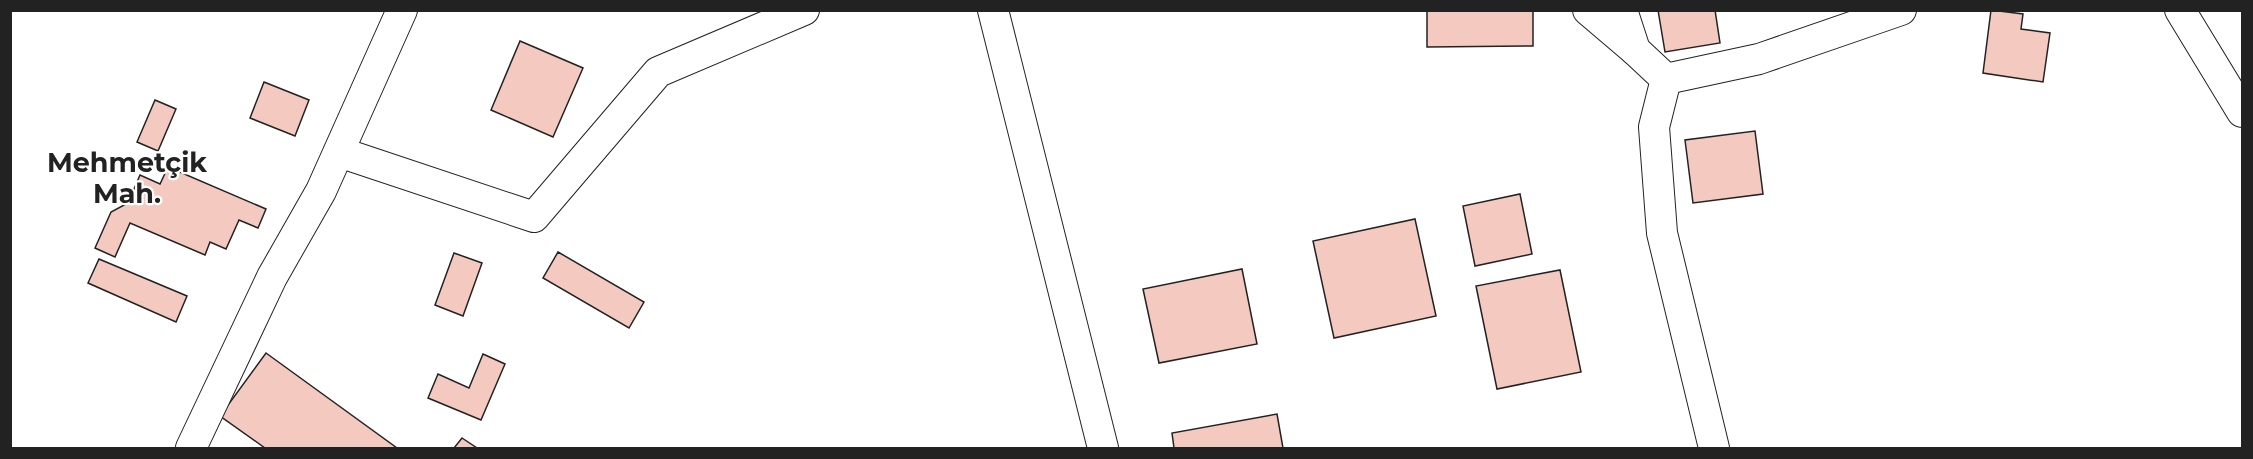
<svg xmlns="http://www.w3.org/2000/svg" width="2253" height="459" font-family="Montserrat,sans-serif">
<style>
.building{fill:#f3c9c0;stroke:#222;stroke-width:1.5}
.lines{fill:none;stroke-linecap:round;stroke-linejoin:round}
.street-casing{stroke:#222;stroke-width:32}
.street{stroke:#fff;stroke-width:30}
.labels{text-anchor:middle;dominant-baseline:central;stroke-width:4.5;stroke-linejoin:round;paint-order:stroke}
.district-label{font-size:27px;font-weight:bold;fill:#222;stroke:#fff}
</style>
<rect width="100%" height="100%" fill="#fff"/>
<!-- building -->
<g class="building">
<polygon points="1427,10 1533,10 1533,46 1427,47"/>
<polygon points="1658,10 1715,10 1720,43 1665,52"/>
<polygon points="1991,10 2023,14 2021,29 2050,33 2043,82 1983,73"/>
<polygon points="520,41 583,68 553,137 491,110"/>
<polygon points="264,82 309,100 295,136 250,118"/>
<polygon points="155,100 176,109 158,151 137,142"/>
<polygon points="1755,131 1763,194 1693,203 1685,140"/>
<polygon points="168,167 266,209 258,228 239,220 226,249 210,242 205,255 130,223 115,257 95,248 111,212 128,203 140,175 160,184"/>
<polygon points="1520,194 1532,254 1475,266 1463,206"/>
<polygon points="1415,219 1436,316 1334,338 1313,241"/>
<polygon points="558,252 644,302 629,328 543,278"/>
<polygon points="454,253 482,263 463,316 435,305"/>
<polygon points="99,259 187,296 176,322 88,283"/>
<polygon points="1242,269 1257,344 1159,363 1143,289"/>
<polygon points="1560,270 1581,372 1497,389 1476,286"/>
<polygon points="266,353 397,448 265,448 220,416"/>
<polygon points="483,354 505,364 481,420 428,398 438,374 469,388"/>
<polygon points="1277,414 1283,448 1174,448 1172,433"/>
<polygon points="462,438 477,448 454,448"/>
</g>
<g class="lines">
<defs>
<g id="street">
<polyline points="993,10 1103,448"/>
<polyline points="1588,10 1635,50"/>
<polyline points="1622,10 1635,50 1666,79 1759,59 1901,10"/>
<polyline points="2180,10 2242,112"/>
<polyline points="1666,79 1654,127 1662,233 1714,448"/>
<polyline points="339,152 534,217 658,72 804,10"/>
<polyline points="191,448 272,277 321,191 402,10"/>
</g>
</defs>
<!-- street casing -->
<use href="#street" class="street-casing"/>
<!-- street -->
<use href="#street" class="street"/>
</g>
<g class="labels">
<!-- district labels -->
<g class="district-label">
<text x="127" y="162">Mehmetçik<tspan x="127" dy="31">Mah.</tspan></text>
</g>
</g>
<!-- border -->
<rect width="2253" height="459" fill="none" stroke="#222222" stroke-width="24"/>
</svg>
